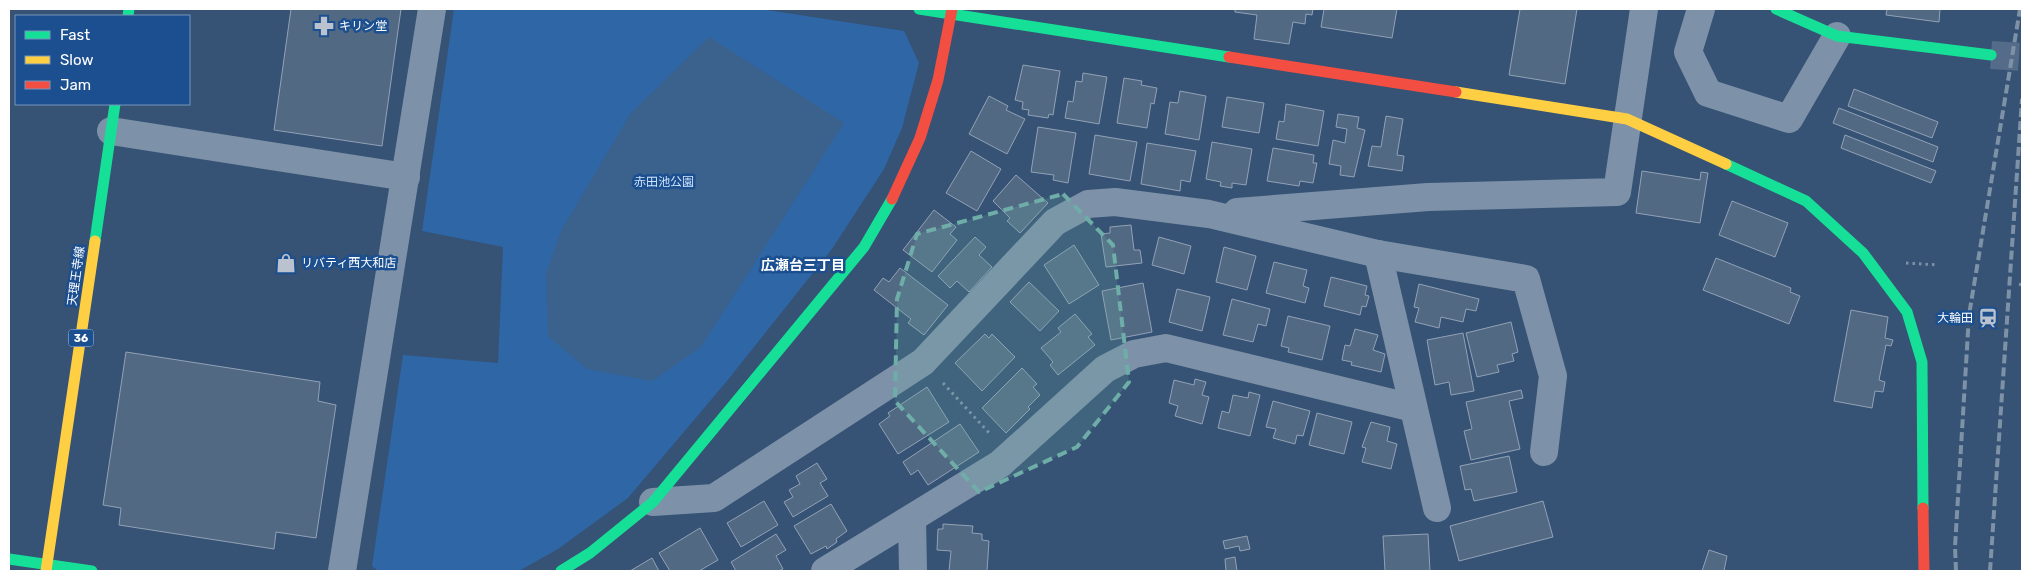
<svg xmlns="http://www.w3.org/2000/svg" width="2031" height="580" font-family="Rubik,'Noto Sans JP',sans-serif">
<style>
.green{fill:#2f66a5}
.water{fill:#3b618d}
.building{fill:#526984;stroke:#92a2b6}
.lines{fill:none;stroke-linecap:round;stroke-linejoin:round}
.street-tunnel{stroke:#546c89;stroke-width:28;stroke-dasharray:28 14;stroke-linecap:butt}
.path{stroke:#7d92a8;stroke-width:3;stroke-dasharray:2.5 4;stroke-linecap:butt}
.street{stroke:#7d92a8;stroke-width:28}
.fast{stroke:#16e098;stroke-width:11}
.slow{stroke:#ffcf43;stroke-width:11}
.jam{stroke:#f24e42;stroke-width:11}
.rail{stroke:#7e92a7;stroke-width:4;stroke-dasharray:9 4;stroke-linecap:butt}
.marked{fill:#6fada8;fill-opacity:0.2;stroke:#6fada8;stroke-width:4;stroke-dasharray:10 6;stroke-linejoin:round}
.labels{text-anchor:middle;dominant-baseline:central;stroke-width:5;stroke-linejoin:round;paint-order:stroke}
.shield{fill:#1b4f8f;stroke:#bbcadd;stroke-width:1}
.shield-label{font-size:11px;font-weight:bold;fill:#fff}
.poi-label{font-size:12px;fill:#fff;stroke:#1b4f8f;text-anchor:start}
.park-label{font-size:12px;fill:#cfe3fa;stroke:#1b4f8f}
.street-label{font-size:12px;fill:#fff;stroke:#1b4f8f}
.neighbourhood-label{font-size:14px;font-weight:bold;fill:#fff;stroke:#1b4f8f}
</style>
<rect width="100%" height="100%" fill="#365274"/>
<!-- green -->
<polygon class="green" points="454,9 761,9 904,31 919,63 902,128 884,169 832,249 727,381 628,498 558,549 519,571 378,571 372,566 403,355 498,363 503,247 422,231"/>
<!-- water -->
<polygon class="water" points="709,37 844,123 701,347 652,381 587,369 548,336 546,273 562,229 631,113"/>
<!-- building -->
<g class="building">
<polygon points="291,9 401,9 382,146 274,130"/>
<polygon points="1235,9 1313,9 1312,15 1306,14 1305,24 1293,22 1289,44 1254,39 1257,15 1235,12"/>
<polygon points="1324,9 1397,9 1392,38 1321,27"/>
<polygon points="1520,9 1577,9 1565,84 1509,75"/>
<polygon points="1887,9 1940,9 1939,22 1886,15"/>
<polygon points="1023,65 1060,71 1053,115 1049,114 1048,118 1028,115 1029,110 1022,109 1023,102 1015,100"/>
<polygon points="1083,73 1107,77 1099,124 1065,118 1068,101 1073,102 1076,81 1082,82"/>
<polygon points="1124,78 1142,81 1141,85 1157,88 1154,104 1151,103 1147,128 1117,123"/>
<polygon points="1854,89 1938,122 1932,138 1848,106"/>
<polygon points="1180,91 1206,96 1199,140 1165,134 1170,102 1178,103"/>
<polygon points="989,96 1008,106 1006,110 1025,119 1007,154 969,134"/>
<polygon points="1227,97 1264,103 1259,133 1222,127"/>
<polygon points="1286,104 1324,111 1318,146 1276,139 1279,121 1284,122"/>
<polygon points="1839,108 1938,147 1933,162 1833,123"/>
<polygon points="1338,114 1359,117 1357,128 1365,130 1354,177 1340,175 1341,166 1329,164 1333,140 1345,143 1347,129 1336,127"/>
<polygon points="1386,116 1403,119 1397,155 1404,156 1402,171 1368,166 1372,146 1381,147"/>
<polygon points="1038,127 1076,133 1068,183 1053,180 1054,175 1031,172"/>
<polygon points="1095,135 1137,142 1130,181 1089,174"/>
<polygon points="1845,135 1936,171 1931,183 1841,148"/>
<polygon points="1212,142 1252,149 1246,185 1232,183 1232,188 1220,186 1221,182 1206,179"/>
<polygon points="1147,143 1196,151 1190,182 1181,180 1180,191 1141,184"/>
<polygon points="1273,148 1314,155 1313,163 1317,163 1313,183 1300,181 1299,186 1267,181"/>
<polygon points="971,151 1001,169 977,211 946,193"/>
<polygon points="1642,171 1700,180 1701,172 1708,173 1700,223 1636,213"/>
<polygon points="1016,175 1048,203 1020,233 1007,221 1010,218 993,201"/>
<polygon points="1732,201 1788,223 1775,257 1719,235"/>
<polygon points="934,210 956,227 950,234 957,240 932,272 903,250"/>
<polygon points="1131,225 1134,250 1140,250 1142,263 1106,267 1101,234 1110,233 1110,227"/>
<polygon points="975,237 986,247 979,255 992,267 969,292 957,281 950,288 938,276"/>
<polygon points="1159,237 1191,246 1184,274 1152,265"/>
<polygon points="1074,245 1099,285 1069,304 1044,265"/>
<polygon points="1224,247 1256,256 1247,290 1216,282"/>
<polygon points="1716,258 1791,288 1790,292 1800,296 1789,324 1703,290"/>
<polygon points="1274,262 1307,270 1303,286 1309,288 1305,303 1266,293"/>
<polygon points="900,268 948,305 924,335 908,323 911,319 874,290 883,278 889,282"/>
<polygon points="1331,277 1367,286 1365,295 1369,296 1366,307 1362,306 1360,315 1324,306"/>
<polygon points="1029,282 1059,311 1040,331 1010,302"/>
<polygon points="1143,283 1152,332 1111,340 1102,291"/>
<polygon points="1419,284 1479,299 1476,311 1466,309 1463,322 1441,317 1439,328 1415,322 1419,308 1414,307"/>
<polygon points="1177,289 1210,297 1202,331 1169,322"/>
<polygon points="1232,299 1270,309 1266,326 1258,324 1253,342 1223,335"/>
<polygon points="1851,310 1888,317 1885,338 1893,340 1891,346 1886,345 1879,380 1885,382 1883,392 1875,391 1872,408 1834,401"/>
<polygon points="1075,314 1092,334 1088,337 1095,345 1058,375 1050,365 1053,362 1041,348 1061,332 1058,328"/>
<polygon points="1288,316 1330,326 1322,360 1288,352 1289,348 1281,346"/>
<polygon points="1511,322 1518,352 1512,354 1514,361 1497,365 1499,372 1477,377 1466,333"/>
<polygon points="1355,329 1378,335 1373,350 1385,354 1381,372 1351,365 1352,362 1342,360 1345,345 1350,346"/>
<polygon points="1463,333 1474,391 1451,395 1449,382 1435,385 1427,340"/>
<polygon points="985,334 989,338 992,334 1015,357 982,391 955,363"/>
<polygon points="126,352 320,382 318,401 336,405 316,538 276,532 274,549 119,525 121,508 103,505"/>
<polygon points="1022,368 1037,384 1033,387 1040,395 1028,407 1030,409 1006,433 982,408"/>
<polygon points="1195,379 1206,382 1202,395 1209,397 1202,424 1175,416 1178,406 1169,403 1174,380 1194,385"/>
<polygon points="927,387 949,422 898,454 879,424 890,416 888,413"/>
<polygon points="1521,390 1523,398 1509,401 1520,449 1471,460 1464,431 1472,429 1466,402"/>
<polygon points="1249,392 1260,395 1250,436 1218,428 1222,411 1229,413 1233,395 1248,398"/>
<polygon points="1273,401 1310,411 1303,436 1297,435 1295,444 1273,438 1276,429 1266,427"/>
<polygon points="1317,413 1352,422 1344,454 1309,445"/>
<polygon points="1371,422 1390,427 1387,441 1397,444 1391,469 1362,462 1366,448 1362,447"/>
<polygon points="960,424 979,452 928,485 918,470 911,475 903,462"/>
<polygon points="1509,456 1517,492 1474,501 1471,489 1465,490 1460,466"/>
<polygon points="817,463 827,479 820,483 828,496 793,517 784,502 793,497 789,490 800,484 796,476"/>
<polygon points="764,501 778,525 741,547 727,523"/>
<polygon points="1543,501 1553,537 1459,561 1450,526"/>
<polygon points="831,504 847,531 836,539 837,542 827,549 826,546 811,554 794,526"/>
<polygon points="943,524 973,526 972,533 982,534 982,540 989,541 987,571 949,571 951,551 937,550 938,529 943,529"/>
<polygon points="700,528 718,560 699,571 670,571 659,553"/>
<polygon points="776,534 786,550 776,556 783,569 779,571 736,571 731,562"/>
<polygon points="1428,534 1430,571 1385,571 1383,536"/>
<polygon points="1247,536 1250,549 1240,551 1239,546 1225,549 1223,541"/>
<polygon points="1709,550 1727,556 1724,571 1702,571"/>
<polygon points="1235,557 1237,571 1226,571 1225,559"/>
<polygon points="652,558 659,571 630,571"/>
</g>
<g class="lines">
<!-- street-tunnel -->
<polyline class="street-tunnel" points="1991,55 2022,57"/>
<!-- path -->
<g class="path">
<polyline points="1906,263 1938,265"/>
<polyline points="2019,284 2022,285"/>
<polyline points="943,383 991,435"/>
</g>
<!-- street -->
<g class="street">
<polyline points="1701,9 1688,52 1708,93 1789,119 1837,36"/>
<polyline points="111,131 406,177"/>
<polyline points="1237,212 1428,197 1617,192 1644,9"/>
<polyline points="1378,254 1437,508"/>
<polyline points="653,502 714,498 923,362 1055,222 1088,204 1115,202 1209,214 1378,254 1526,279 1553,376 1544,452"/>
<polyline points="912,519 913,571"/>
<polyline points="342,571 432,9"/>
<polyline points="825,571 1000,464 1105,369 1134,354 1166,348 1413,408"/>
</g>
<!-- fast -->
<g class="fast">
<polyline points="919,9 1229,57"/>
<polyline points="1776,9 1837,36 1991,55"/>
<polyline points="128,16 129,9"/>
<polyline points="1726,164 1806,201 1863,253 1907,312 1922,362 1923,508"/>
<polyline points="95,241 115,104"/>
<polyline points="9,559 92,571"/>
<polyline points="561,571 590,553 653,502 864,247 892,199"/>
</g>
<!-- slow -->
<g class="slow">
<polyline points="1456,92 1627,119 1726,164"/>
<polyline points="46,571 95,241"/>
</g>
<!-- jam -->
<g class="jam">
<polyline points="1229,57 1456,92"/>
<polyline points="892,199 920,138 938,80 952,9"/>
<polyline points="1923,508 1924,571"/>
</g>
<!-- rail -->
<g class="rail">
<polyline points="1956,571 1955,547 1969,315 2020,9"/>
<polyline points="1990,571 2022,99"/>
</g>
</g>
<!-- marked area -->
<path class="marked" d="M1063 194 1113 245 1129 382 1077 447 979 492 895 401 897 299 917 234Z"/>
<!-- icons -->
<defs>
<symbol id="pharmacy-bare" viewBox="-9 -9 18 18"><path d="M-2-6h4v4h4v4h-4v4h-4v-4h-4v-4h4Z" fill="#b9c2ce" stroke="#1b4f8f" stroke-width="2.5" paint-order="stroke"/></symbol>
<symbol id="shop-bare" viewBox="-9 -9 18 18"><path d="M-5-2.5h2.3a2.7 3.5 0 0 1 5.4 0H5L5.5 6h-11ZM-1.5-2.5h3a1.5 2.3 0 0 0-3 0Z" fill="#b9c2ce" stroke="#1b4f8f" stroke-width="2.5" paint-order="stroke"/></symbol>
<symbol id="station-bare" viewBox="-9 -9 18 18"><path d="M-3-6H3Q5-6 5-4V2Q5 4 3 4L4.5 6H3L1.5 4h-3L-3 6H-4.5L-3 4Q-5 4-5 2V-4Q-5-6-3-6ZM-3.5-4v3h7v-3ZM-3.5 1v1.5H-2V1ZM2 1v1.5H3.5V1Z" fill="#b9c2ce" stroke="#1b4f8f" stroke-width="2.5" paint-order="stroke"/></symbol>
</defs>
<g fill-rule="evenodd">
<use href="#pharmacy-bare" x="310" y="12" width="28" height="28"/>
<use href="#shop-bare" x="272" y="249" width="28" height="28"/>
<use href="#station-bare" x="1974" y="304" width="28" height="28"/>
</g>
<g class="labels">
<!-- shield labels -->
<rect class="shield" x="68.5" y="329.5" width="25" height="17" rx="4"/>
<g class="shield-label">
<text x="81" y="338">36</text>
</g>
<!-- poi labels -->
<g class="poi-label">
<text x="339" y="26">キリン堂</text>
<text x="301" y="263">リバティ西大和店</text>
<text x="1973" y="318" text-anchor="end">大輪田</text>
</g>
<!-- park labels -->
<g class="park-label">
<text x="664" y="182">赤田池公園</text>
</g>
<!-- street labels -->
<g class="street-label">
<text transform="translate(76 276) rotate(-82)">天理王寺線</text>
</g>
<!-- neighbourhood labels -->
<g class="neighbourhood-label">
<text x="803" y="265">広瀬台三丁目</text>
</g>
</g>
<!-- border -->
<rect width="2031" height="580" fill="none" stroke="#ffffff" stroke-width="20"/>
<!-- legend -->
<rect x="15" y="15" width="175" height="90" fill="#1b4f8f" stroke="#7695bc"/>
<rect x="25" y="31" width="25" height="8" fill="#16e098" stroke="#7695bc"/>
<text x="60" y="40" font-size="15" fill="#ffffff">Fast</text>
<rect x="25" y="56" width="25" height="8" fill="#ffcf43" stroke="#7695bc"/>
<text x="60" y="65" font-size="15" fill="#ffffff">Slow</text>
<rect x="25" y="81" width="25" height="8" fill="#f24e42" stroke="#7695bc"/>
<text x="60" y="90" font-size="15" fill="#ffffff">Jam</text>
</svg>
